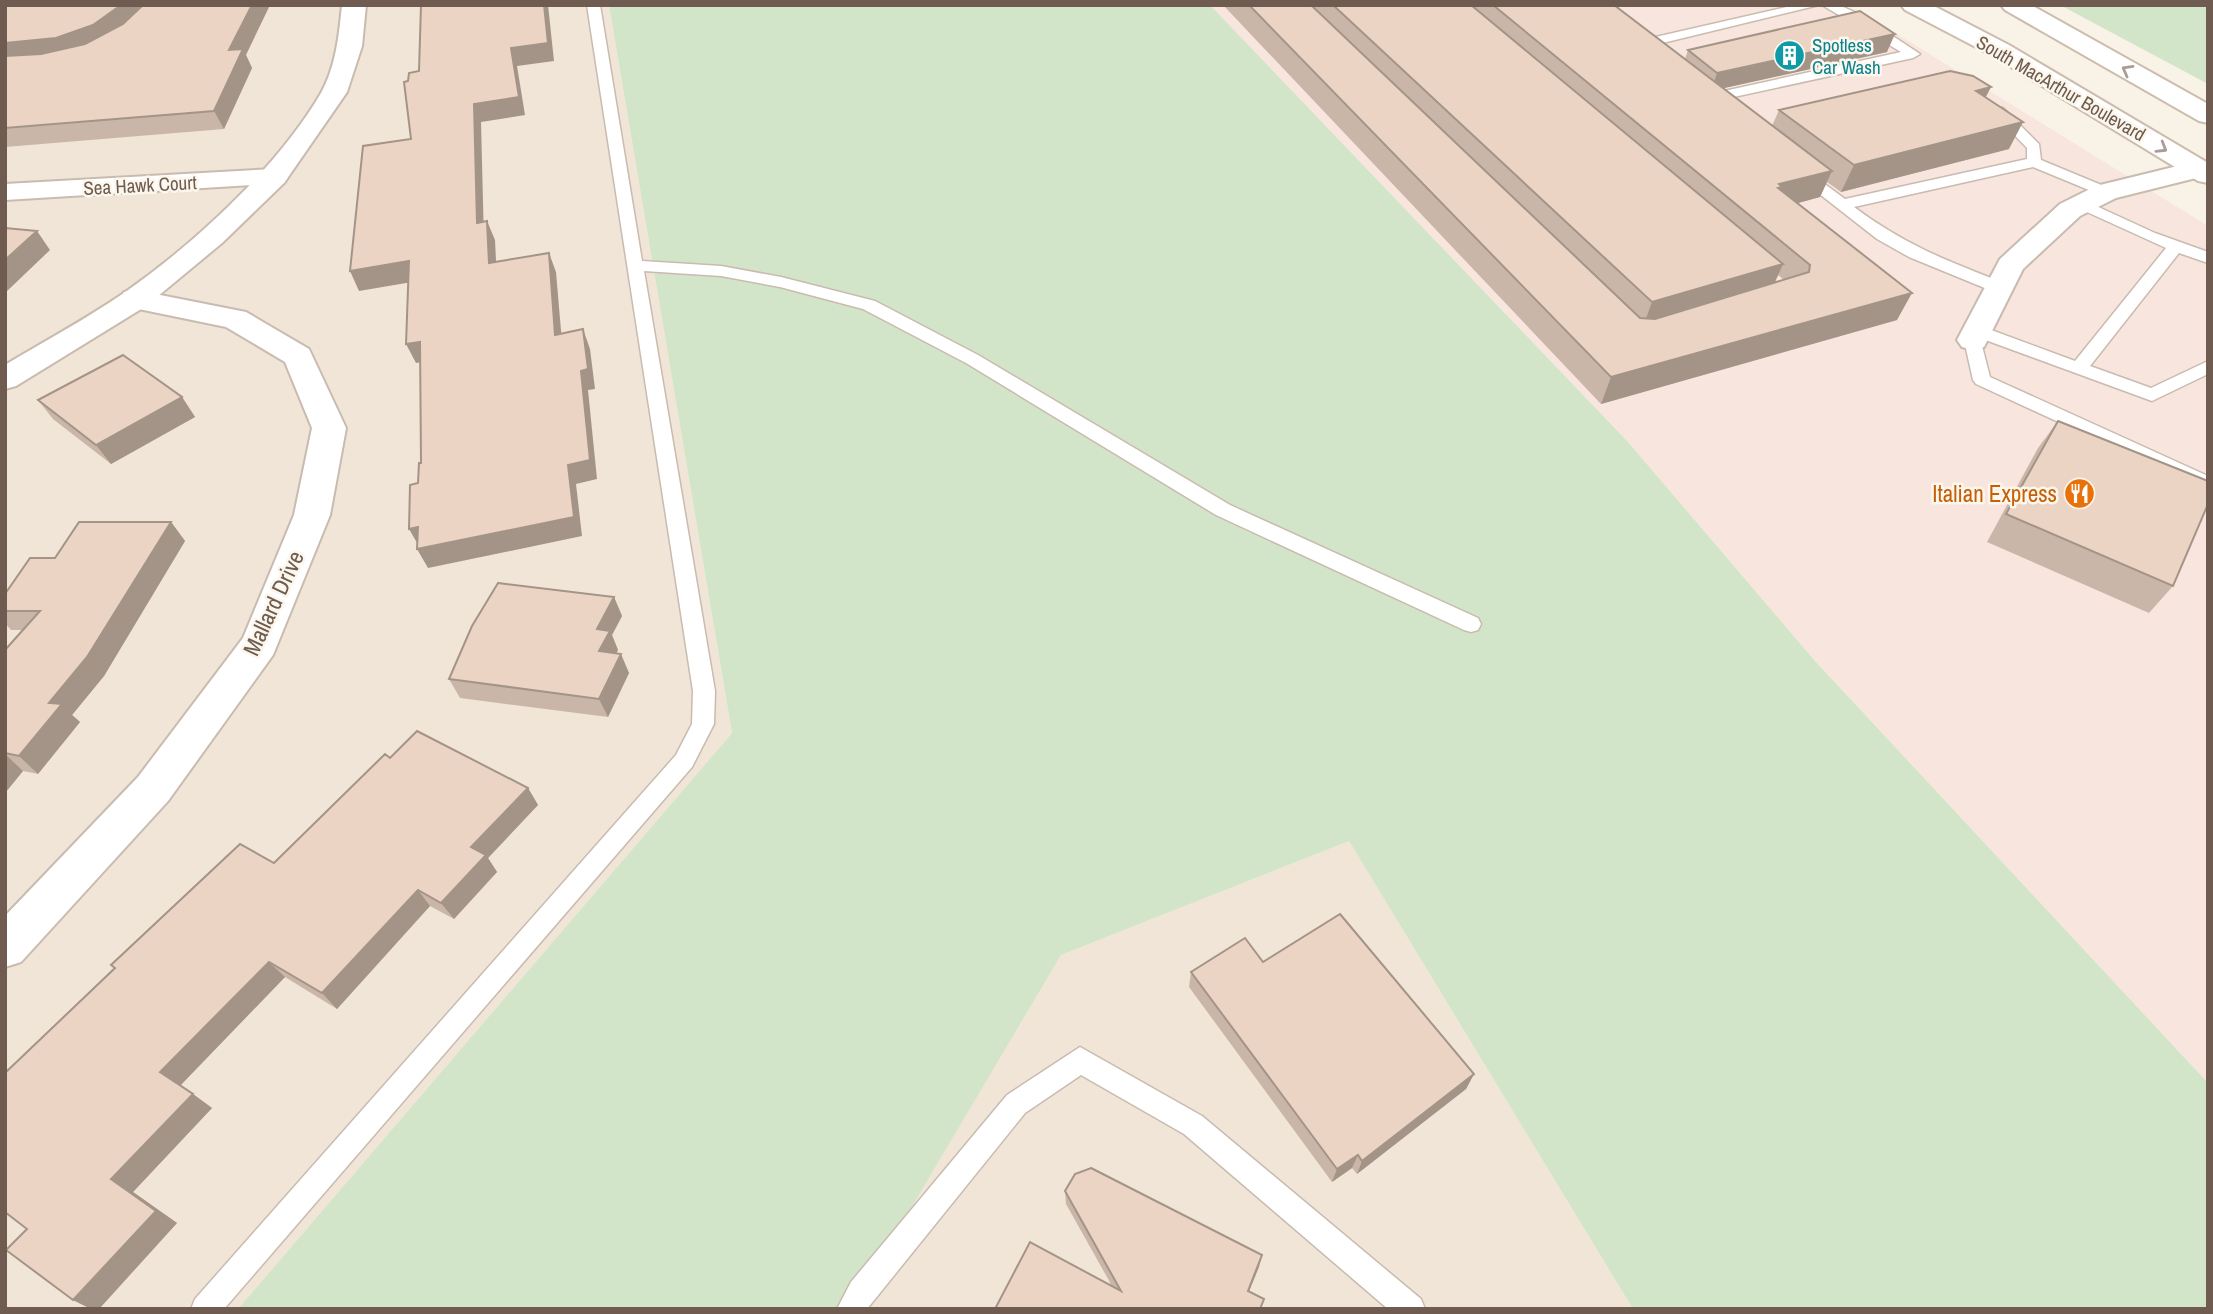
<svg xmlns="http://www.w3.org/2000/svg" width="2213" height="1314" font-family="'Archivo Narrow',sans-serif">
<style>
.residential{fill:#f0e5d7}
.commercial{fill:#f8e5dd}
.green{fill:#d3e5c8}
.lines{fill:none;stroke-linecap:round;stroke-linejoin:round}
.service-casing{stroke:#c9bbaf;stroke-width:3}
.minor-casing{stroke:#c9bbaf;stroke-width:4}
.tertiary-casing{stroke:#c9bbaf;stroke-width:4}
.secondary-casing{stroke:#ccbcad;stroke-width:4}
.service{fill:#fff;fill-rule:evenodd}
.minor{fill:#fff;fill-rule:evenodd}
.tertiary{fill:#fff;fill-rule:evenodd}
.secondary{fill:#fff;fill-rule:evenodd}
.wall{fill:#cab6a8;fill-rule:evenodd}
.shaded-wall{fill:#a49488}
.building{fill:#ebd4c3;stroke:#a49488;stroke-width:2}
.oneway{stroke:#a99d95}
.labels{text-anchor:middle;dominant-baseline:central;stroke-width:5;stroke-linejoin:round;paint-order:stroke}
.far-culture-label{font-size:19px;fill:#0d838f;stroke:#fcf7ed;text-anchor:start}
.far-street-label{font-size:19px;fill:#6f5b4f;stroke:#fcf7ed}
.food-label{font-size:23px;fill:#c56008;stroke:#fcf7ed;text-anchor:end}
.street-label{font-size:23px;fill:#6f5b4f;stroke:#fcf7ed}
</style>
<rect width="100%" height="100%" fill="#f9f3e7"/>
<!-- residential -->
<g class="residential">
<polygon points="5,5 609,5 732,733 238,1309 5,1309"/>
<polygon points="1349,841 1633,1309 849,1309 1061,955"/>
</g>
<!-- commercial -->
<polygon class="commercial" points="1210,5 1841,5 1897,34 2208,226 2208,1083 1815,661 1628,442"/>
<!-- green -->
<g class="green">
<polygon points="609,5 1210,5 1628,442 1815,661 2208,1083 2208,1309 1633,1309 1349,841 1061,955 851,1309 238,1309 732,733"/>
<polygon points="2060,5 2208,5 2208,84"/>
</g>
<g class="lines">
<defs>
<g id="service">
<polygon points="587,5 600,5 642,261 721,266 781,277 875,301 978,355 1230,505 1478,618 1481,624 1478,630 1471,632 1464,630 1216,515 966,363 863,309 780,287 721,276 644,271 715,691 714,724 692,767 224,1309 191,1309 195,1299 676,755 692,724 693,691"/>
<polygon points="1795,5 1819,5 1638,49 1631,45 1638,41"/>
<polygon points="1822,5 1839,5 1861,15 1920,54 1913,58 1706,103 1701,102 1699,99 1706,95 1901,52"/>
<path d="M1998 107 2003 108 2039 144 2041 160 2111 189 2114 192 2111 195H2101L2033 167 1854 207C1905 245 1945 260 2004 283L2006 287 2004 291H1992L1909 257 1877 239 1794 174 1797 171H1807L1845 199 2027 159V148L1991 111Z"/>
<polygon points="2081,199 2155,233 2208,252 2208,263 2179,253 2090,366 2151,388 2208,361 2208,374 2152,401 1980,338 1990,377 2208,476 2208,491 1976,384 1973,380 1964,340 1972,335 1969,331 1971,327 1983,327 2075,361 2166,248 2076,207 2073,204"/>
<polygon points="1080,1047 1202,1116 1421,1299 1425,1309 1388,1309 1184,1134 1081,1075 1025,1113 867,1309 837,1309 851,1282 1007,1095"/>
</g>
<g id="minor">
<polygon points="2198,161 2208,163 2208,175 2116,198 2080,216 2023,269 1984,347 1973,350 1962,347 1957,340 2000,259 2060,204 2096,186"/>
<polygon points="274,169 284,171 288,177 284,183 5,200 5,184"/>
<polygon points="135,290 246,312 309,349 346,428 330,515 273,655 168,801 21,962 5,967 5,916 138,777 243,638 294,515 312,428 285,362 226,327 124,306 120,299 124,292"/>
</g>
<path id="tertiary" d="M342 5H366L362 46 347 92 284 183 222 243 146 306 16 386 5 389V365C45 341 86 319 124 293 194 244 278 167 321 93 336 66 339 35 342 5Z"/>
<g id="secondary">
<polygon points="1901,5 1932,5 2009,45 2208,163 2208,183 2198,181 1991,55 1905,10"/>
<polygon points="2001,5 2031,5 2208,104 2208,123 2199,121 2005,10"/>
</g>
</defs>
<!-- service casing -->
<use href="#service" class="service-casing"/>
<!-- minor casing -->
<use href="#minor" class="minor-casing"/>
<!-- tertiary casing -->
<use href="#tertiary" class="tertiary-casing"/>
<!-- secondary casing -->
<use href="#secondary" class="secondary-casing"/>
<!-- service -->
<use href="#service" class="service"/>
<!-- minor -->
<use href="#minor" class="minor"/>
<!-- tertiary -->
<use href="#tertiary" class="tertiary"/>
<!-- secondary -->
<use href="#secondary" class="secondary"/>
</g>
<!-- wall -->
<g class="wall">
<polygon points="5,5 246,55 252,68 224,129 5,147"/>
<path d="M1223 5H1614L1685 59 1688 50 1887 52 1723 88 1772 126 1779 110 1991 87 1985 97 2009 149 1841 192 1827 182 1820 197 1798 203 1897 320 1601 404ZM1778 275 1784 280 1774 283Z"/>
<polygon points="182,397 195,417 111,464 53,419 38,400"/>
<polygon points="2058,421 2173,586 2149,613 1987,542 2038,448"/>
<polygon points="171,522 185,541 104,676 72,715 80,722 38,774 23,771 5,793 5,650 23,630 11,630 5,623 5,594 55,558"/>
<polygon points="614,597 622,616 612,635 618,650 616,654 629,673 608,717 460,698 449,679"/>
<polygon points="390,758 528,788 538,805 488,858 497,872 454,919 430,906 337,1009 285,977 180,1085 212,1108 133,1192 177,1223 99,1309 91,1309 73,1300 27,1229 115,968 111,965 274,863"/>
<polygon points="1263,962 1474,1074 1466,1089 1357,1174 1352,1168 1332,1182 1189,987 1191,972"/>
<polygon points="1065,1191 1262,1255 1249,1291 1264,1299 1260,1309 995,1309 1112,1286 1066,1204"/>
</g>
<!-- shaded-wall -->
<g class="shaded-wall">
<polygon points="121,5 146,5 103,44 5,62 5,43"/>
<polygon points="252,5 270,5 246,55 252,68 224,129 214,111 229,50"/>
<polygon points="544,5 548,5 554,61 517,66 525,115 481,122 484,242 477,223 474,104 511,48"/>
<polygon points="1895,34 1887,52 1711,91 1717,73"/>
<polygon points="1991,87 1977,114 1976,91"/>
<polygon points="2023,122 2009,149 1841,192 1854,165"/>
<polygon points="1832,171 1820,197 1772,210 1779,184"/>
<polygon points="487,221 495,240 497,282 489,263"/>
<polygon points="37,231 50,250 5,293 5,260"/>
<polygon points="549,253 556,272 563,354 555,335"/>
<polygon points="409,261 418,281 359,291 350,271"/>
<polygon points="1783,264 1771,291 1642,329 1652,302"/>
<polygon points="1912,293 1897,320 1601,404 1611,377"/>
<polygon points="583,329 590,349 595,389 588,390 597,479 576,484 582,536 428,568 417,549 568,465 581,371"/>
<polygon points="420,342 429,361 416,363 406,344"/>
<polygon points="182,397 195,417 111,464 96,445"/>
<polygon points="171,522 185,541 104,676 72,715 80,722 38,774 19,756 49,703"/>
<polygon points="418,527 420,548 409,529"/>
<polygon points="614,597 622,616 612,635 618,650 607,670 599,651 597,629"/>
<polygon points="621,654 629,673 608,717 599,699"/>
<polygon points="5,754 23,771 5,793"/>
<polygon points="528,788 538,805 488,858 497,872 454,919 441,903 471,847"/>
<polygon points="418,890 430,906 337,1009 322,993"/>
<polygon points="269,962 285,977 179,1087 160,1072"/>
<polygon points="1474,1074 1466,1089 1357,1174 1362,1161"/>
<polygon points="193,1094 212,1108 133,1192 177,1223 99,1309 91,1309 73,1300 111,1179"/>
<polygon points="1358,1155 1352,1168 1332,1182 1337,1169"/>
<polygon points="1262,1255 1259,1267 1245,1301 1248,1291"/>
</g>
<!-- building -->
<g class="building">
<polygon points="5,5 121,5 93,25 56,38 5,43"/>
<polygon points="143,5 252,5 229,50 243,49 214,111 5,128 5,56 41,54 85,44 123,24"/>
<polygon points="421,5 544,5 548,43 511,48 519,97 474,104 477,223 487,221 489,263 549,253 555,335 583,329 588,369 581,371 590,460 568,465 574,517 417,549 418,527 409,529 410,485 418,483 419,463 421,463 420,342 406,344 409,261 350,271 363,146 411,139 404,82 408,81 409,73 419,71"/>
<polygon points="1249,5 1311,5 1640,318 1655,319 1809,272 1810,265 1493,5 1614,5 1832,171 1779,184 1782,187 1778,188 1912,293 1611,377"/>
<polygon points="1333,5 1471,5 1783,264 1652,302"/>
<polygon points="1860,11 1895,34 1717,73 1688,50"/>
<polygon points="1950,71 1973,76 1991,87 1976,91 2023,122 1854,165 1779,110"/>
<polygon points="5,228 37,231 5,260"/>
<polygon points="123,355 182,397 96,445 38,400"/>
<polygon points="2058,421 2208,481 2208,504 2173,586 2006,514"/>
<polygon points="79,522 171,522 87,657 49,703 62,704 19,756 5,753 5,650 40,611 5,611 5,594 30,558 55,558"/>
<polygon points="498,583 614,597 597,629 610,631 599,651 621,654 599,699 449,679 472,626"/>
<polygon points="417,731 528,788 471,847 486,855 441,903 418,890 322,993 269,962 160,1072 193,1094 111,1179 156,1211 73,1300 6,1250 27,1229 5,1212 5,1073 115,968 111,965 240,844 274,863 385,754 390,758"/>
<polygon points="1340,914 1474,1074 1362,1161 1358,1155 1337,1169 1191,972 1245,938 1263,962"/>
<polygon points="1091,1168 1262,1255 1248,1291 1264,1299 1260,1309 995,1309 1030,1242 1121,1291 1065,1191 1075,1174"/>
</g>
<!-- one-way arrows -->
<defs><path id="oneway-chevron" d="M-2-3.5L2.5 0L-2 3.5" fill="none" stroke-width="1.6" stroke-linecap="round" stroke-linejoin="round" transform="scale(1.75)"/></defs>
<g class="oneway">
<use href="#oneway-chevron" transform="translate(2127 70) rotate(-151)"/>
<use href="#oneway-chevron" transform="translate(2162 148) rotate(31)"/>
</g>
<!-- icons -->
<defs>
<symbol id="building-disc" viewBox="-11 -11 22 22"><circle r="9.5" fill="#0f9aa8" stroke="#fcf7ed"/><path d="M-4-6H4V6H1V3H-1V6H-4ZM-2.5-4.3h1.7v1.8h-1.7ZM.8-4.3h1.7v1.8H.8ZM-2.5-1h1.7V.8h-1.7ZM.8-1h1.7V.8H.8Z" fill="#fff"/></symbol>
<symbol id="restaurant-disc" viewBox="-11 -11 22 22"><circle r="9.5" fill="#e8710a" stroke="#fcf7ed"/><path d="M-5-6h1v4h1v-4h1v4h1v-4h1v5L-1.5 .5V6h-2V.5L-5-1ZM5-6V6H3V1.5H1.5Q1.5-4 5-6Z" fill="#fff"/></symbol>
</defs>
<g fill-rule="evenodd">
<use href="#building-disc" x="1772" y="38" width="35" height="35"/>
<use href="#restaurant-disc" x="2062" y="476" width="35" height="35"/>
</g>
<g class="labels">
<!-- far-culture labels -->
<g class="far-culture-label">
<text x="1812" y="45">Spotless<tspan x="1812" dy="22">Car Wash</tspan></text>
</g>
<!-- far-street labels -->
<g class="far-street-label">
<text transform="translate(2061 88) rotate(30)">South MacArthur Boulevard</text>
<text transform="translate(140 185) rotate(-3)">Sea Hawk Court</text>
</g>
<!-- food labels -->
<g class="food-label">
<text x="2057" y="493">Italian Express</text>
</g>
<!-- street labels -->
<g class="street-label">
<text transform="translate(273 603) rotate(-65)">Mallard Drive</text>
</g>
</g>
<!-- border -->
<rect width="2213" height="1314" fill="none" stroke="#6f5b4f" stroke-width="14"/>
</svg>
